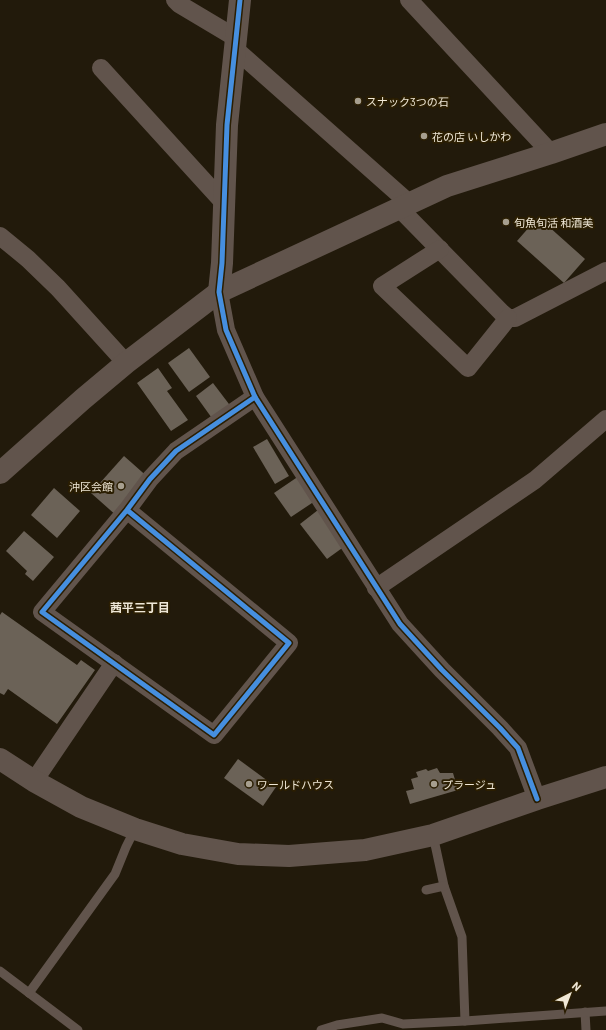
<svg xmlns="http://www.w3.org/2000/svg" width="606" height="1030" font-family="Barlow,'Noto Sans JP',sans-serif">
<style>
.building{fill:#6b6257}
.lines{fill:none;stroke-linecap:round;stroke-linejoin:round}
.service{stroke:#61544c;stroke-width:9}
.minor{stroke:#61544c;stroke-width:18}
.tertiary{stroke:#61544c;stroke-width:22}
.cycleway-casing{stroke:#2b1e02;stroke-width:8}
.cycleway{stroke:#468fdf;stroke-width:5}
.poi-dot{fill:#a79f8f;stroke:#2b1e02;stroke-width:1.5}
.labels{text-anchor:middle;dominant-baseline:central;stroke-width:4;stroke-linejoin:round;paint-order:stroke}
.poi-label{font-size:11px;fill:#efe7d6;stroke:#2b1e02;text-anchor:start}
.neighbourhood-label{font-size:12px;font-weight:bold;fill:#efe7d6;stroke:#2b1e02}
</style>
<rect width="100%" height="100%" fill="#221a0b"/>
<!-- building -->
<g class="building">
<polygon points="538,217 585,259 564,283 517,241"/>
<polygon points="189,348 210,377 189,392 168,363"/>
<polygon points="158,368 172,388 167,391 188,420 171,431 137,383"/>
<polygon points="213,383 232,408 214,421 196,396"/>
<polygon points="267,439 289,476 275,484 253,447"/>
<polygon points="124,456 150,479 118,517 91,493"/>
<polygon points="299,476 315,501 291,517 274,493"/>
<polygon points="54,488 80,511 57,538 31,515"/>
<polygon points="318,510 345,546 327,559 300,524"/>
<polygon points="24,531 54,557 33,581 25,574 27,571 6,551"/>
<polygon points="2,612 77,665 81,660 95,670 57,724 8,689 4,695 0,693 0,615"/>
<polygon points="238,759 276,787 263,806 224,778"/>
<polygon points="437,768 440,773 453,773 458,790 410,804 406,791 414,789 411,779 418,777 416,772 426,769 428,771"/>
</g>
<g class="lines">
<!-- service -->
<g class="service">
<polyline points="433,835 444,886 462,937 465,1021"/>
<polyline points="426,890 444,886"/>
<polyline points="0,971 78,1030"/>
<polyline points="29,993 115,874 126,847 135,829"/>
<polyline points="585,1012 586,1030"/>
<polyline points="321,1030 337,1025 382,1018 403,1024 465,1021 606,1011"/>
</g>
<!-- minor -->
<g class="minor">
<polyline points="175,0 179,4 236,38"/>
<polyline points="409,0 551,153"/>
<polyline points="235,49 409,203"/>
<polyline points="101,68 224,203"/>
<polyline points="399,208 502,313 508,318 515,318 606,271"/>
<polyline points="0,236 28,259 58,288 126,363"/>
<polyline points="440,249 382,286 468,368 508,318"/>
<polyline points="219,292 226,330 255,397 400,624 442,670 500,728 518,748 537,799"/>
<polyline points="127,510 289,643 214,735 42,612 127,510 150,479 176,451 255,397"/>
<polyline points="376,588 535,480 606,419"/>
<polyline points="34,781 114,663"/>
</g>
<!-- tertiary -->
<g class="tertiary">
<polyline points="219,292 222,263 227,125 240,0"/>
<polyline points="0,473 83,399 126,363 219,292 447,186 551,153 606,134"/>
<polyline points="0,759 34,781 81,807 135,829 182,844 238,854 289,856 365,850 433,835 537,799 606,777"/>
</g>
<defs>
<g id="cycleway">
<polyline points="240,0 227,125 222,263 219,292 226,330 255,397 400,624 442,670 500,728 518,748 537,799"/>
<polyline points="127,510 289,643 214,735 42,612 127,510 150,479 176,451 255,397"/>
</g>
</defs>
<!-- cycleway casing -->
<use href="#cycleway" class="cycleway-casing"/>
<!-- cycleway -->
<use href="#cycleway" class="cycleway"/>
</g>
<!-- markers -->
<g class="poi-dot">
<circle cx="358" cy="101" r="4"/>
<circle cx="424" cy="136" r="4"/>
<circle cx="506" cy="222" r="4"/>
<circle cx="121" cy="486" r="4"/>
<circle cx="249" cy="784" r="4"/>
<circle cx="434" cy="784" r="4"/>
</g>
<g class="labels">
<!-- poi labels -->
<g class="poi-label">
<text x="366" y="101">スナック3つの石</text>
<text x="432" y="136">花の店 いしかわ</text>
<text x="514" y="222">旬魚旬活 和酒美</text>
<text x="113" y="486" text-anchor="end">沖区会館</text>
<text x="257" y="784">ワールドハウス</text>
<text x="442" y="784">プラージュ</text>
</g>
<!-- neighbourhood labels -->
<g class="neighbourhood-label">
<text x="140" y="607">茜平三丁目</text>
</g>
</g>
<!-- north arrow -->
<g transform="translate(570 994) rotate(42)" stroke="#2b1e02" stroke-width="3" paint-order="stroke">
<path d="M0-3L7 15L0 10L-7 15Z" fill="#efe7d6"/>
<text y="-6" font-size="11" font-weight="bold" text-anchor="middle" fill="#efe7d6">N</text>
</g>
</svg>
